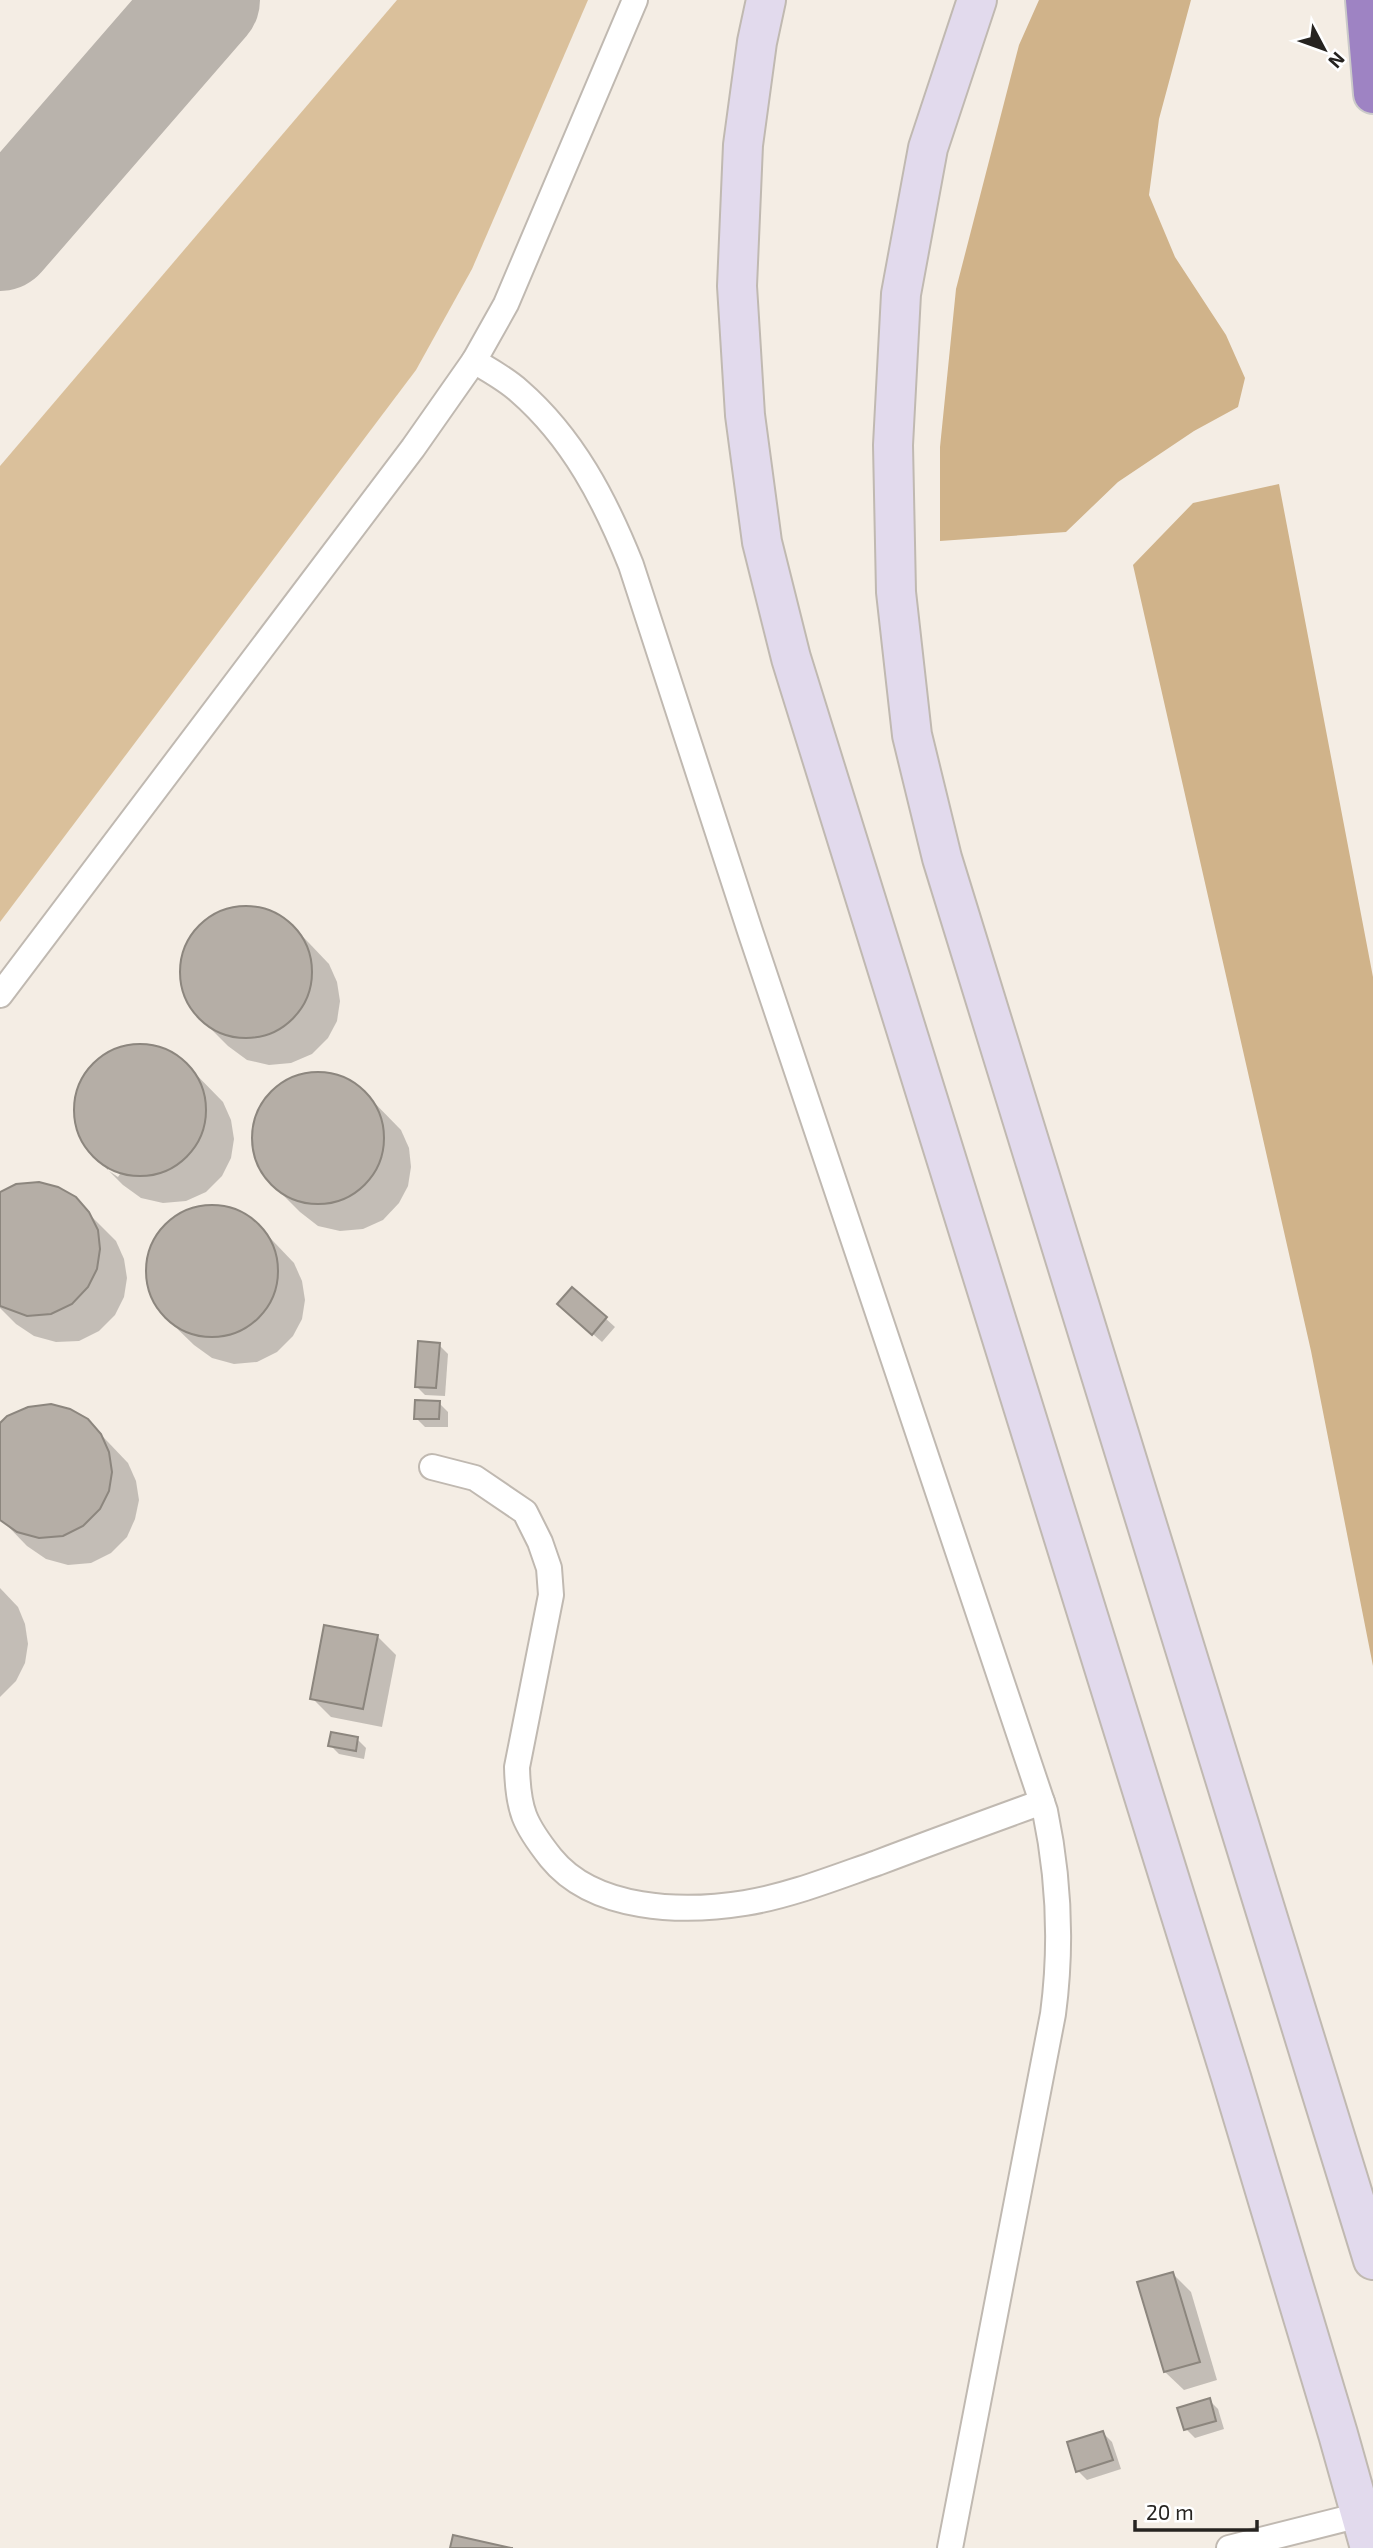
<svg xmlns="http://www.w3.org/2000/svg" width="1373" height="2548" font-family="'Exo 2',sans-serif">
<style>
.green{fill:#dac09b}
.forest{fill:#d0b38a}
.shadow{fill:#0003}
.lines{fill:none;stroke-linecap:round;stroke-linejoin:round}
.taxiway{stroke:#b9b3ac;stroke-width:110}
.building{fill:#b5aea6;stroke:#8c867e;stroke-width:2}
.lane-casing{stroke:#c0b9b1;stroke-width:28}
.secondary-casing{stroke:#c0b9b1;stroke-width:42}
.highway-casing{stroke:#cbcac9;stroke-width:42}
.lane{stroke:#fff;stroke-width:24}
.secondary{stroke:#e2daed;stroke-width:38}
.highway{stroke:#9e83c3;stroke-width:38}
</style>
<rect width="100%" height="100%" fill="#f4ede4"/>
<!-- green -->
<polygon class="green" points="397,0 588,0 472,269 416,370 0,922 0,466"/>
<!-- forest -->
<g class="forest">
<polygon points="1039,0 1191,0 1159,119 1149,195 1175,257 1226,335 1245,378 1238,407 1194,431 1118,482 1066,532 940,541 940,447 956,289 1019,45"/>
<polygon points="1279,484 1373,977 1373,1666 1311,1351 1133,565 1193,503"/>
</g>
<!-- shadow -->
<g class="shadow">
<polygon points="252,907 271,912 288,921 329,964 337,982 340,1001 337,1021 328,1038 312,1054 291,1063 269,1065 247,1060 228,1046 200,1018 187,1000 181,978 183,956 193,935 209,919 229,909"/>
<polygon points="146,1045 164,1049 182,1060 223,1102 231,1120 234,1139 231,1158 222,1176 206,1192 186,1201 163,1203 141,1198 123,1185 109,1171 118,1177 120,1174 108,1166 108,1170 94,1156 81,1138 75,1116 77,1093 87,1073 103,1057 124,1047"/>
<polygon points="323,1073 343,1077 359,1087 401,1130 409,1148 411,1167 408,1186 399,1203 383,1220 363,1229 340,1231 318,1226 300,1212 272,1184 259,1165 253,1143 255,1121 264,1101 280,1084 301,1075"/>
<polygon points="0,1194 74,1199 116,1241 124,1259 127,1278 124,1297 115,1315 99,1331 79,1341 56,1342 34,1336 16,1324 0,1308"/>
<polygon points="217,1206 236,1210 253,1220 294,1263 302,1281 305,1300 302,1319 293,1336 277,1352 257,1362 234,1364 212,1358 194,1345 165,1317 152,1298 147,1277 149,1254 158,1233 174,1217 194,1208"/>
<polygon points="573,1289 615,1327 602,1342 569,1313"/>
<polygon points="439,1345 448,1354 445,1396 425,1395 416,1386"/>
<polygon points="439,1403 448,1412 448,1427 425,1427 416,1418"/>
<polygon points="87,1420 128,1463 136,1481 139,1500 135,1519 127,1537 111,1553 91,1563 68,1565 46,1559 27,1546 0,1518 0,1425"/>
<polygon points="0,1588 18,1607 25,1624 28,1644 25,1663 16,1681 0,1697"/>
<polygon points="377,1636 396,1655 382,1727 331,1717 312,1698"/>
<polygon points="357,1739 366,1748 364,1759 339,1754 330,1745"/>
<polygon points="1173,2274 1191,2292 1217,2380 1184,2390 1165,2372"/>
<polygon points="1209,2400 1218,2409 1224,2429 1195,2438 1186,2429 1180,2409"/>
<polygon points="1103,2433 1112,2442 1121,2469 1087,2480 1078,2471"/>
</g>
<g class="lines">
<!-- taxiway -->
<polyline class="taxiway" points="0,236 205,0"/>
</g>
<!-- building -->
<g class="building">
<circle cx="246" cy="972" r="66"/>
<circle cx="140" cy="1110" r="66"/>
<circle cx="318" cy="1138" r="66"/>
<polygon points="39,1182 58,1187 76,1197 89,1212 98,1230 100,1249 97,1269 88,1287 72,1304 51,1314 27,1316 0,1306 0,1192 16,1184"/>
<circle cx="212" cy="1271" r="66"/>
<polygon points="572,1287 607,1317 592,1335 557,1304"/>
<polygon points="418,1341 440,1343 436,1388 415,1387"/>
<polygon points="415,1400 440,1401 439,1419 414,1419"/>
<polygon points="51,1404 70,1409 88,1419 101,1434 109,1452 112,1472 109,1491 100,1509 83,1526 63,1536 39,1538 17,1532 0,1520 0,1423 7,1416 28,1407"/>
<polygon points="324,1625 378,1635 363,1709 310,1699"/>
<polygon points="331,1732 358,1737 356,1751 328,1746"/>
<polygon points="1173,2272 1200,2362 1164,2372 1137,2282"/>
<polygon points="1210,2398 1216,2421 1184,2430 1177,2408"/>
<polygon points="1103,2431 1113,2460 1076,2472 1067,2442"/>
<polygon points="453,2535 511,2548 513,2548 450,2548"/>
</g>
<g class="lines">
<defs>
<g id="lane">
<path d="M474 361C489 370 506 379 519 391 573 438 605 500 631 565L750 931 1045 1811C1059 1878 1062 1946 1053 2014L950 2548"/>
<polyline points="0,995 413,448 474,361 506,304 635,0"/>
<path d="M432 1467 475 1478 525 1512 540 1542 549 1568 551 1595 517 1767C518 1810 524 1824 551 1858 594 1911 683 1913 745 1903 789 1896 834 1878 877 1863 932 1842 987 1822 1042 1802"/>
<polyline points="1229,2548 1372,2512"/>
</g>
<g id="secondary">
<polyline points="766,0 757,42 743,145 737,286 745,415 762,542 791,658 1231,2077 1338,2434 1370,2548"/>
<polyline points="977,0 928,148 901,294 893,445 896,592 912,735 942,858 1373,2260"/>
</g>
<polyline id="highway" points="1365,0 1373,94"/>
</defs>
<!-- lane casing -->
<use href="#lane" class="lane-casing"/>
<!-- secondary casing -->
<use href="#secondary" class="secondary-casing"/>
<!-- highway casing -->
<use href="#highway" class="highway-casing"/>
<!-- lane -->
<use href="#lane" class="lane"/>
<!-- secondary -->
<use href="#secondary" class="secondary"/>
<!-- highway -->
<use href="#highway" class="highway"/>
</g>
<!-- north arrow -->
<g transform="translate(1324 49) rotate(131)" stroke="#ffffff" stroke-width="5" paint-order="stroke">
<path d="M0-5L12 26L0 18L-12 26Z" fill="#262320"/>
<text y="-10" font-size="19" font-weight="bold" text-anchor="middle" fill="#262320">N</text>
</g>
<!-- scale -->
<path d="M1135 2520v10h122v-10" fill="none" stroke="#262320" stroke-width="3.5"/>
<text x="1146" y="2520" font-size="21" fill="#262320" stroke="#ffffff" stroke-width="5" paint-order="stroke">20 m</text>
</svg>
